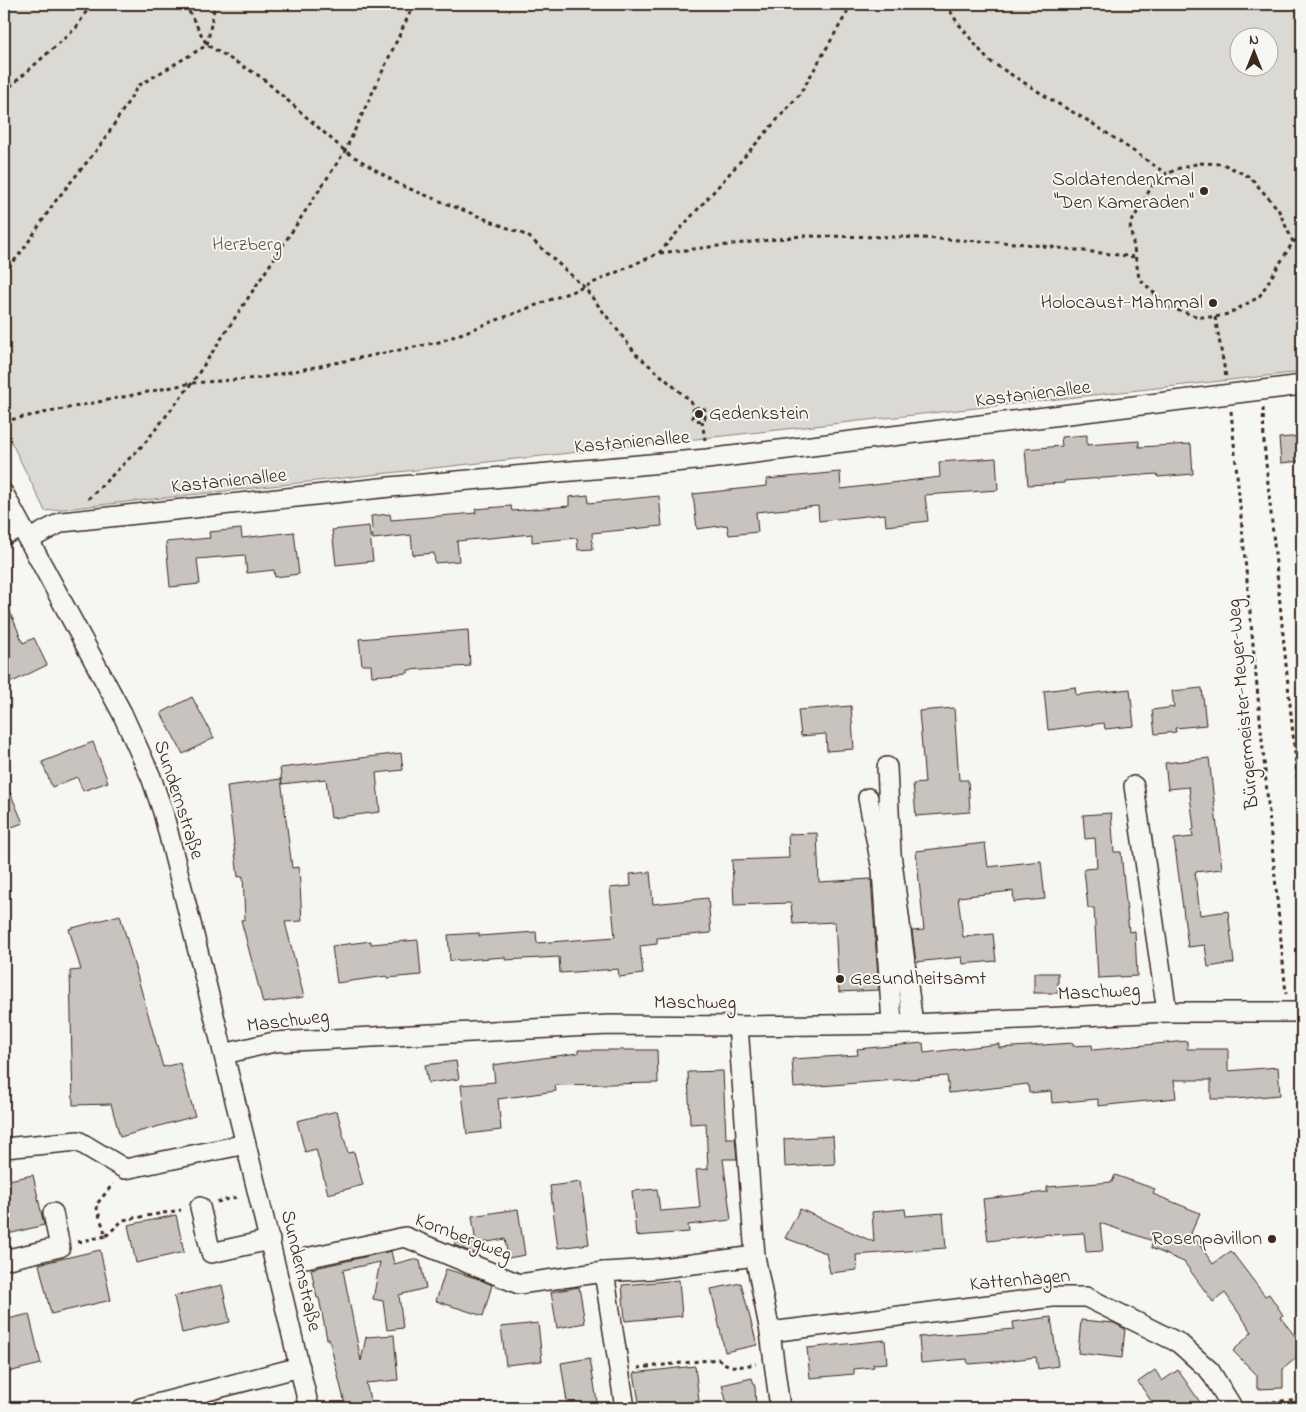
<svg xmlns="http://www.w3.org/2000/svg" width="1306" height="1412" font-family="'Indie Flower',sans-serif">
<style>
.green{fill:#dad9d3;stroke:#8a8278;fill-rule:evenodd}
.building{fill:#c8c3be;stroke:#3b2a1e}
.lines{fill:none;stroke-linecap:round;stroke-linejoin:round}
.minor-casing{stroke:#3b2a1e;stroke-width:22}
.path{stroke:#3b2a1e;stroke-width:3;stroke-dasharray:4 4;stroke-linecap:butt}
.minor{stroke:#f6f6f2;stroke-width:19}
.poi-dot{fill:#3b2a1e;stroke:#f6f6f2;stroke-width:2}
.labels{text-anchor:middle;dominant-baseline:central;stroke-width:4;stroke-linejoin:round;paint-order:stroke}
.poi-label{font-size:20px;fill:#3b2a1e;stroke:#f6f6f2;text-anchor:end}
.park-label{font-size:20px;fill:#63564b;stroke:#f6f6f2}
.street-label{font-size:20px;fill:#3b2a1e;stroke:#f6f6f2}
</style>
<rect width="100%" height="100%" fill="#f6f6f2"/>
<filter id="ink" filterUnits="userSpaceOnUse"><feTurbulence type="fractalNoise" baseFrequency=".02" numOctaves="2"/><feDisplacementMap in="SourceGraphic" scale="10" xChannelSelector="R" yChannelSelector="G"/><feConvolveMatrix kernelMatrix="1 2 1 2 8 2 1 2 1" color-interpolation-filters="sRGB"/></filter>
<g filter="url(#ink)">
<!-- green -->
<path class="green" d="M4 4H1302V372L45 511 4 427ZM1238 38H1268V68H1238Z"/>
<!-- building -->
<g class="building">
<polygon points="1087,435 1087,445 1139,441 1139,447 1191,444 1193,474 1158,477 1157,474 1064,481 1064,483 1028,485 1025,449 1062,446 1061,437"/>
<polygon points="1302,436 1302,461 1281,463 1279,438"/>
<polygon points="996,458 998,490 925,495 928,521 886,526 885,514 819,521 818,506 756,512 758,532 729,535 727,525 697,529 693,494 767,486 767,479 840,472 841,489 940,477 939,462"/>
<polygon points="588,495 589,503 659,496 662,526 592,533 593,549 578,550 577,538 532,542 532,534 457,541 459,561 435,563 434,553 413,555 411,535 373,539 371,516 390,514 391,520 476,513 475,509 511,506 512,511 569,506 569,497"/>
<polygon points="369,526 373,561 336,565 332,530"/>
<polygon points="241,529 242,538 294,532 299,574 275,577 274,570 247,573 245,555 197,559 200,584 170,587 166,542 210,538 209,532"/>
<polygon points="4,597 23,643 34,638 47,665 4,686"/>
<polygon points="468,630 470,666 408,670 408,673 372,676 371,665 362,665 359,639"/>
<polygon points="1075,687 1076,695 1130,689 1134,726 1105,729 1104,723 1048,730 1044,691"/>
<polygon points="1202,688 1206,725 1175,728 1176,732 1155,734 1152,710 1174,707 1172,691"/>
<polygon points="192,697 214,738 183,754 161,713"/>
<polygon points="851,706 854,749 827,751 826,734 801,736 798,710"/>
<polygon points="954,708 959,780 968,780 970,812 916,816 913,784 925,783 919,711"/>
<polygon points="93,742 108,782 83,791 77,777 52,787 42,762"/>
<polygon points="401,753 403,770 376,773 380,812 331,818 326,779 282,784 280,768"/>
<polygon points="1209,758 1222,869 1195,872 1200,915 1228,911 1234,963 1208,967 1205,945 1188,947 1174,839 1193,837 1192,830 1194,829 1189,787 1168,789 1165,763"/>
<polygon points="4,778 23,823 4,830"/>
<polygon points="281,779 292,868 299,867 302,921 285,922 304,997 263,1003 241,920 245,919 243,876 238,877 227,786"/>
<polygon points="1111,813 1114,852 1121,852 1129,932 1135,931 1137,976 1098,978 1094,908 1088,908 1084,869 1097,868 1095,838 1085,839 1083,815"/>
<polygon points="817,833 819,882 871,879 879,990 839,992 835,922 793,924 791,903 734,905 732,860 789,858 788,834"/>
<polygon points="985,843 988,867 1041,861 1045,899 1014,902 1013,891 958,897 963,937 993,934 996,961 963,964 962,957 916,962 912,931 924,930 916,851"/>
<polygon points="650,872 653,904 708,898 711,933 657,938 657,944 640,946 643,974 619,977 618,969 560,973 559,957 505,960 505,957 450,961 448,935 479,933 479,936 536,932 537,943 615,937 610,888 631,886 630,874"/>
<polygon points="120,915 163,1067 180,1063 195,1116 120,1137 111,1104 73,1105 70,971 81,970 69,929"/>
<polygon points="418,940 421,975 387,978 387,976 337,983 332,946 371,941 371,944"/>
<rect x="1034" y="973" width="24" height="20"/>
<polygon points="1187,1041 1187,1049 1228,1049 1228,1071 1278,1067 1280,1095 1235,1099 1211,1099 1211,1080 1174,1080 1176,1098 1098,1106 1098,1099 1052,1103 1051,1091 1029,1093 1028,1084 949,1093 947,1076 794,1088 792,1059 858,1055 857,1049 923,1043 924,1053 999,1044 999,1048 1073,1043 1073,1046 1092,1045 1093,1050"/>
<polygon points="578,1050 657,1050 658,1083 555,1085 556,1091 498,1099 501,1130 467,1134 461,1085 495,1082 493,1065 578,1053"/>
<polygon points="456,1061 459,1079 428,1083 425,1065"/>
<polygon points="723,1071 726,1138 735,1138 737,1159 723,1159 731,1220 688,1225 689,1232 636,1236 632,1191 657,1189 660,1211 700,1208 696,1170 708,1169 706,1123 690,1124 688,1072"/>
<polygon points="337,1111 348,1153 354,1152 363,1185 328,1194 316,1149 305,1152 297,1121"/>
<polygon points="833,1136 835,1164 785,1167 784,1139"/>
<polygon points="33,1175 44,1225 4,1235 4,1181"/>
<polygon points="1115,1175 1155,1189 1153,1194 1200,1213 1191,1233 1213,1264 1231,1251 1265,1296 1269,1294 1283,1315 1280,1317 1302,1345 1302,1353 1283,1369 1283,1388 1257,1389 1257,1375 1233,1351 1252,1332 1225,1293 1213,1302 1184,1262 1151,1248 1153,1241 1100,1223 1103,1251 1086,1252 1084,1233 1050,1235 1050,1234 988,1241 983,1199 1047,1192 1047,1187 1112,1182"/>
<polygon points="581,1182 589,1244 558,1248 550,1186"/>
<polygon points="518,1209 525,1255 508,1258 505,1239 476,1244 472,1216"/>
<polygon points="800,1209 874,1242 872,1212 905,1209 906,1216 943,1213 946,1248 856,1255 857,1270 830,1273 826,1253 785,1238"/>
<polygon points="176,1215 184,1252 136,1263 128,1225"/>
<polygon points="456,1238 478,1246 475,1254 454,1245"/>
<polygon points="100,1250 111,1300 51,1314 39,1264"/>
<polygon points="391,1251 394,1264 413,1259 420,1261 426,1288 399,1295 403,1328 387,1330 383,1301 373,1299 380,1262 343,1270 361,1361 366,1337 394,1335 398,1380 366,1383 372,1408 346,1408 329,1339 327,1339 319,1298 317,1298 311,1269"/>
<polygon points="446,1269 476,1278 492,1285 483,1316 436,1301"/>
<polygon points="679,1280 682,1316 625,1321 622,1285"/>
<polygon points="741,1283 757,1345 725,1352 711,1289"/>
<polygon points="222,1285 230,1322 182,1333 174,1296"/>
<polygon points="579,1287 585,1323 557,1328 551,1292"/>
<polygon points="29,1314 41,1364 4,1373 4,1320"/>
<polygon points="1051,1317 1058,1366 1038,1369 1036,1357 997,1362 968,1364 967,1359 921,1363 919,1337 1014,1329 1013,1322"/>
<polygon points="1081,1320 1114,1323 1125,1329 1122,1358 1078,1353"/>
<polygon points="538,1323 542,1361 506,1365 501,1327"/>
<polygon points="885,1340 887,1363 873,1364 874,1367 854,1369 854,1374 810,1378 807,1348"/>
<polygon points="590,1358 598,1408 568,1408 561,1363"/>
<polygon points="695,1366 699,1401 640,1408 634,1373"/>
<polygon points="1155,1370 1162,1381 1178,1370 1204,1408 1156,1408 1138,1382"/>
<polygon points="752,1378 755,1387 756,1408 728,1408 722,1385"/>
</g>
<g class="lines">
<defs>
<g id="minor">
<path d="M4 494 122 713 151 777 163 812C213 1010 263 1209 309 1408"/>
<polyline points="4,535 21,527"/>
<polyline points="28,540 62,522 390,487 707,459 1302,385"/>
<polyline points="887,767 891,854 913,1024"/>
<polyline points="1134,786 1167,1012"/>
<polyline points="868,798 882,870 892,1024"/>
<polyline points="738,1026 755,1256 770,1332 780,1408"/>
<polyline points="224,1054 274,1042 609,1025 738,1026 913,1024 1167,1012 1302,1012"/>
<polyline points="4,1148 78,1141 125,1169 246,1144"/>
<polyline points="200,1207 211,1253 270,1240"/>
<polyline points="306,1258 405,1237 519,1284 604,1272"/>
<polyline points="4,1260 60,1247 53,1213"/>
<polyline points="770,1332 1052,1297 1086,1297 1179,1343 1210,1371 1231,1405 1231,1408"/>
<polyline points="141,1408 300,1367"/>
<polyline points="625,1408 604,1272 654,1269 755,1256"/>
</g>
</defs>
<!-- minor casing -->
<use href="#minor" class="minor-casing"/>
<!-- path -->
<g class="path">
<path d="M185 4 207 45 261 77 345 151 400 185 528 236 584 287 636 354 687 398 696 408 701 407 705 410V418C701 422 698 421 693 418V410L696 408"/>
<polyline points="946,4 957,22 988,60 1055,102 1092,123 1167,174"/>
<polyline points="4,92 76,28 91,4"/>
<polygon points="1200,163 1223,164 1250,177 1278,209 1293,242 1259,297 1228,314 1215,317 1199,317 1168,307 1139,278 1130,225 1153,184 1176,169"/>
<polyline points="1293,242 1302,237"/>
<polyline points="660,253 802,236 902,237 1017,243 1135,257"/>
<polyline points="4,274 25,247 54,203 103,142 138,86 207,45 215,4"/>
<polyline points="1215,317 1226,377"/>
<polyline points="1263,408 1264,443 1302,825"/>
<polyline points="1231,411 1286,994"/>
<polyline points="4,421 192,383 260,378 439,342 584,287 659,253 800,94 852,4"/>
<polyline points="702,421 705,440"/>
<polyline points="88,499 144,444 192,383 345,151 414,4"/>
<polyline points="217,1202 237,1197"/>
<polyline points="106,1236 123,1220 181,1210"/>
<polyline points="78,1242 106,1236 96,1205 113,1184"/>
<path d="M638 1368 718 1359C731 1370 741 1366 756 1364"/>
<polyline points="1249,1404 1302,1399"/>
</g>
<!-- minor -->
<use href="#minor" class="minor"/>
</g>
</g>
<!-- markers -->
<g class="poi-dot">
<circle cx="1204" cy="191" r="5"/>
<circle cx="1213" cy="303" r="5"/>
<circle cx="699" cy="414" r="5"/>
<circle cx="840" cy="979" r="5"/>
<circle cx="1272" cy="1239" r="5"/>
</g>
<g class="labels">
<!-- poi labels -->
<g class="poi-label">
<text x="1194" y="180">Soldatendenkmal<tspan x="1194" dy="23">"Den Kameraden"</tspan></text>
<text x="1203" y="303">Holocaust-Mahnmal</text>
<text x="709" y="414" text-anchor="start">Gedenkstein</text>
<text x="850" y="979" text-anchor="start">Gesundheitsamt</text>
<text x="1262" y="1239">Rosenpavillon</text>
</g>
<!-- park labels -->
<g class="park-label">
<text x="247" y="245">Herzberg</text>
</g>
<!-- street labels -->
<g class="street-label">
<text transform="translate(1033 395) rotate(-7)">Kastanienallee</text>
<text transform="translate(632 443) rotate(-5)">Kastanienallee</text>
<text transform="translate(229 482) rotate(-6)">Kastanienallee</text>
<text transform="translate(1244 704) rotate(-95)">Bürgermeister-Meyer-Weg</text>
<text transform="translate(178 800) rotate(72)">Sundernstraße</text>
<text transform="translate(1099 993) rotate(-3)">Maschweg</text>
<text x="695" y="1003">Maschweg</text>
<text transform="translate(288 1022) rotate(-7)">Maschweg</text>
<text transform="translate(463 1238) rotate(21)">Kornbergweg</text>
<text transform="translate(300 1271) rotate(77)">Sundernstraße</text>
<text transform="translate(1020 1281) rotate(-5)">Kattenhagen</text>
</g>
</g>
<!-- margin -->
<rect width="1306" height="1412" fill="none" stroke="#f6f6f2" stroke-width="20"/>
<rect x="10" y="10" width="1286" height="1392" fill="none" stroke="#3b2a1e" stroke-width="2" filter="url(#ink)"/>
<!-- north arrow -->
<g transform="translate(1254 52)"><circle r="24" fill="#f6f6f2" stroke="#aba49d"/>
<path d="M0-4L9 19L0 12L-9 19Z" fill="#3b2a1e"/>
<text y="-8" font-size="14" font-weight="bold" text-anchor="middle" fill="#3b2a1e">N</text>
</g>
</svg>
